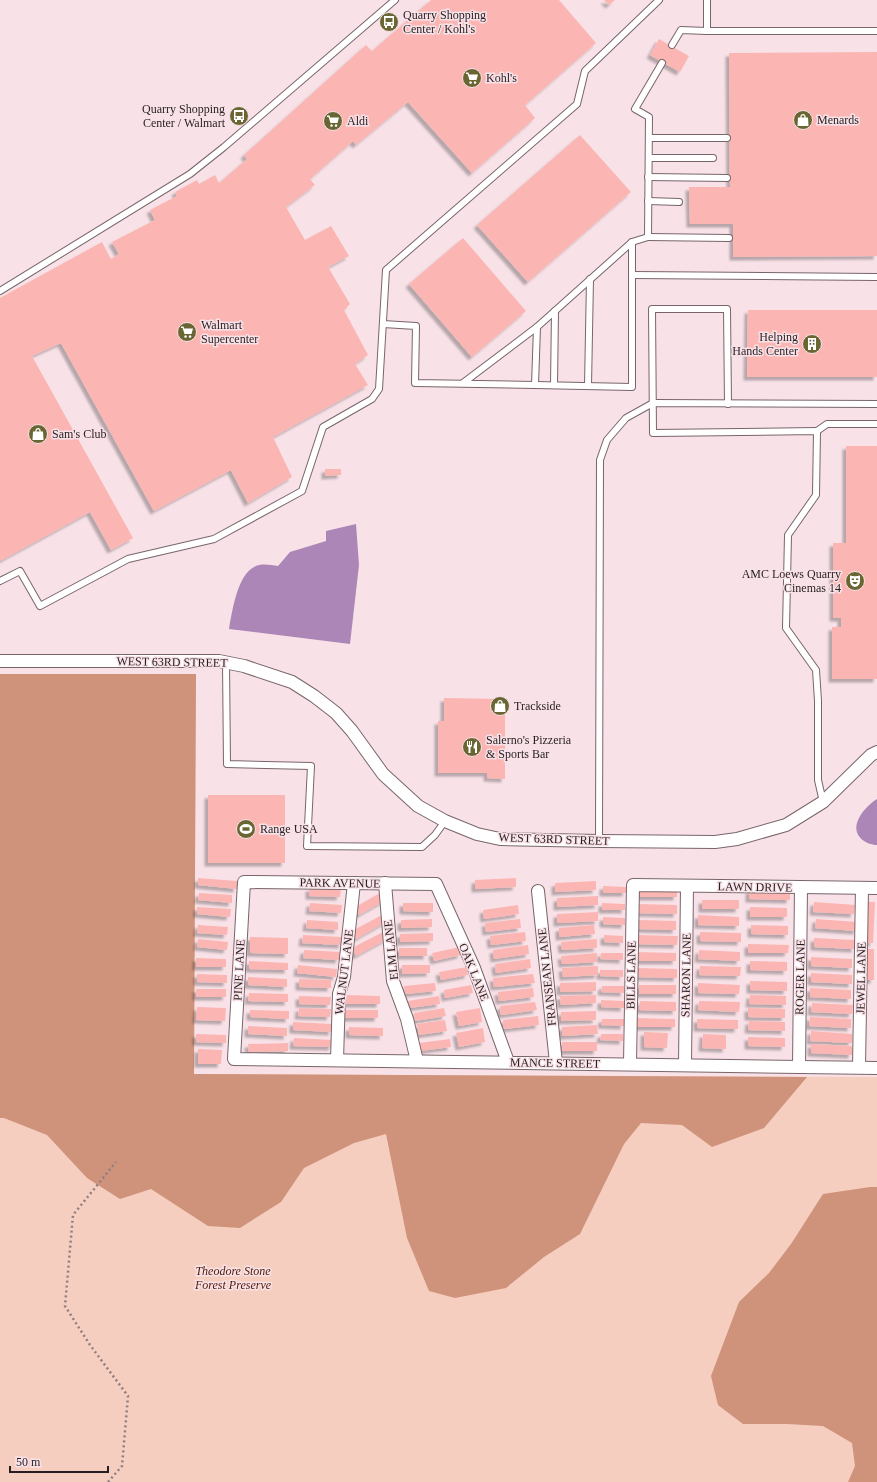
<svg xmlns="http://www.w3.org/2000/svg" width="877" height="1482" font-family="'Times New Roman',serif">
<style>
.green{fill:#f5cebf}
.forest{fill:#cf927a}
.water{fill:#ab86b6}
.building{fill:#fbb6b3;filter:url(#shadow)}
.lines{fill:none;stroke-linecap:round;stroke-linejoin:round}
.service-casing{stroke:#78656a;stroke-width:8}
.minor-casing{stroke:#78656a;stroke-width:14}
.path{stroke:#8d7e82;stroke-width:2.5;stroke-dasharray:2 3;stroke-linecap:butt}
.service{stroke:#fff;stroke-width:6}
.minor{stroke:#fff;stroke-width:12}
.labels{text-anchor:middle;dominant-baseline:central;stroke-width:3;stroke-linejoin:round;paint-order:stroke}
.poi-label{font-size:12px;fill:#251d1f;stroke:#f8e2e8;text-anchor:start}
.street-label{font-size:12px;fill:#251d1f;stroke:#f8e2e8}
.park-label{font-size:12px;font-style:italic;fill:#4f1800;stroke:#f8e2e8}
</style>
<defs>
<filter id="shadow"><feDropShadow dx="-3.5" dy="3.5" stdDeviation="1" flood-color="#0004"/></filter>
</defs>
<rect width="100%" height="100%" fill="#f8e2e8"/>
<!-- green -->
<polygon class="green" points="0,674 196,674 194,1074 877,1077 877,1482 0,1482"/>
<!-- forest -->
<g class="forest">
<polygon points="0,674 196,674 194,1074 807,1077 764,1128 712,1147 682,1125 641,1123 624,1144 580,1234 544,1257 506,1288 455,1298 429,1291 407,1238 386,1134 354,1143 304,1168 281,1202 240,1228 208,1226 151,1189 120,1199 87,1178 47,1135 4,1118 0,1118"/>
<polygon points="870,1187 877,1187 877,1482 848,1482 855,1466 852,1443 823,1426 787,1424 743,1424 718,1405 711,1376 739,1302 769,1273 791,1244 823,1194"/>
</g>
<!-- water -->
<g class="water">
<path d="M356 524 359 565 350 644 229 629C232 612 237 576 254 567 261 563 270 565 278 566L290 552 326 541V531Z"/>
<path d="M877 799V845C866 845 853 836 857 823 860 813 869 804 877 799Z"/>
</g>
<!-- building -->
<g class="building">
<polygon points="431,0 559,0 596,43 525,105 535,118 472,173 408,102 356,145 353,141 310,179 315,185 286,207 305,240 331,226 349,256 328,267 350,304 344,310 368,355 355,364 368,385 273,437 292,477 248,503 231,470 154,511 61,343 32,356 133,538 111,550 90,512 0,561 0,298 102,242 111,259 119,254 112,242 155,220 150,210 177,196 175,192 197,180 199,184 215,175 219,183 247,159 244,155 366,45 372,51"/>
<polygon points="604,0 615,0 609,5"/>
<polygon points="659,39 689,56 680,72 650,55"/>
<polygon points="877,52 877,256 733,257 733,224 690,224 689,187 730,187 729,53"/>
<polygon points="580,135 631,192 528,282 477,225"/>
<polygon points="463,238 526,311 472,357 409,284"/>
<polygon points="748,310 877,310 877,377 747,377"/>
<polygon points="846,446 877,446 877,679 832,679 832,627 841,627 841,618 833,618 833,543 846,543"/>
<polygon points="325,469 341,469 341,475 325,476"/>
<polygon points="444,698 505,699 505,779 487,778 487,773 438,773 438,721 444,721"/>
<rect x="208" y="795" width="77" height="68"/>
<polygon points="198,878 237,881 237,889 198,885"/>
<polygon points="516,878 516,887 475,889 475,880"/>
<polygon points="596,881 596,890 555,892 555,883"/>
<polygon points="603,886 626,887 626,893 603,893"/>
<polygon points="309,888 341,889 340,897 309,896"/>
<rect x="640" y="888" width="37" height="9"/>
<polygon points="749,890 790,891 790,900 749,899"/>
<polygon points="199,893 232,895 232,903 198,900"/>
<polygon points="380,893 384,901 359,915 354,908"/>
<polygon points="598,896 598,905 557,907 557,898"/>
<rect x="702" y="900" width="37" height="9"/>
<polygon points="814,902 855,905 854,914 813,912"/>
<polygon points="866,902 875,902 873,943 864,943"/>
<polygon points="310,903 342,905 341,913 309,911"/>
<polygon points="403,903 433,903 433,912 403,911"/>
<polygon points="602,903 625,904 625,910 602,910"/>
<polygon points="637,904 677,905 677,914 636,913"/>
<polygon points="518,905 519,914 484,919 483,910"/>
<polygon points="197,907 231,909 230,917 197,914"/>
<polygon points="750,907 787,908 787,917 750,917"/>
<polygon points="598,912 598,921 557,923 557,914"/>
<polygon points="382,915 386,922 356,939 352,931"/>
<polygon points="698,915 739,917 739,926 698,925"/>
<polygon points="603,917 625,918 625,925 603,924"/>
<polygon points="432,919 432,927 401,928 401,920"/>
<polygon points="520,919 521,928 486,932 485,923"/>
<polygon points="816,919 857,922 857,931 815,928"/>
<polygon points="307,920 338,922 338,930 306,928"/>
<polygon points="639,920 676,921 676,930 639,929"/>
<polygon points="198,925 228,927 227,935 197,933"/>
<polygon points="594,925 595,934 559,937 559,928"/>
<polygon points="751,925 788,926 788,935 751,934"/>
<polygon points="383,932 387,939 356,956 352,948"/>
<polygon points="525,932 526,941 491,945 490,936"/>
<polygon points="700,932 741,933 741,942 700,941"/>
<polygon points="433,933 433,941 400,942 400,934"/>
<polygon points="303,935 342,937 342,945 302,943"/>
<polygon points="604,935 623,936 623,943 604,942"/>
<polygon points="637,935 678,936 677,945 637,944"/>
<polygon points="250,937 288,938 288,954 250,953"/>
<polygon points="814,938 855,940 855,949 814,947"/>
<polygon points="198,939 228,942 227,950 197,947"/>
<polygon points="597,939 597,948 562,950 561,942"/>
<polygon points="748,944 789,945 788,953 748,953"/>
<polygon points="528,945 529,954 494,959 493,950"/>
<polygon points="460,947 461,955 434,961 432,953"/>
<rect x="399" y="948" width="28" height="8"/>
<rect x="865" y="949" width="9" height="31"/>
<polygon points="304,950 340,952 339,960 303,958"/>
<polygon points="699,950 740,952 740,961 698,959"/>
<polygon points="635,952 676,953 676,961 635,961"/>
<polygon points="597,953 597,962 562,964 561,956"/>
<polygon points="601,953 623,953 623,960 600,959"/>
<polygon points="811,957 852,959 852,968 811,966"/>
<polygon points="196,958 226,959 226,967 196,967"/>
<polygon points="530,959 531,968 496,973 495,964"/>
<polygon points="249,961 288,963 288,970 249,969"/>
<polygon points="750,961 787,962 787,971 750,970"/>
<polygon points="298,965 337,969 336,977 297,973"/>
<polygon points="402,965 430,965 430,973 402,974"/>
<polygon points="598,966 598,975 563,977 562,968"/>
<polygon points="700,966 741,967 740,976 699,975"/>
<polygon points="467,967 468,975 441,980 439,972"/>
<polygon points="636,968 677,969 677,978 636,977"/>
<polygon points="600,970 623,970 623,977 600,976"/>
<polygon points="811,973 852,975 852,984 811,982"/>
<polygon points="197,974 227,975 227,983 197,982"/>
<polygon points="533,974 535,983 494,987 493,978"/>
<polygon points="248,977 287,979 287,987 248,985"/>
<polygon points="299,979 331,980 331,988 299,987"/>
<polygon points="750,981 787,982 787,991 750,990"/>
<polygon points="596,982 596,991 560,992 560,983"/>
<polygon points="435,983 436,991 405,994 404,986"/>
<polygon points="698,983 740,985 739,994 698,993"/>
<polygon points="471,985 473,993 445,998 444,990"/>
<rect x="639" y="985" width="37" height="9"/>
<polygon points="602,986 624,986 624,993 601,992"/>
<polygon points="533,988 534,997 499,1001 498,992"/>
<polygon points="810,988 851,990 851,999 810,997"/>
<rect x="196" y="989" width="30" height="8"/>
<polygon points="249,993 288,994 288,1002 248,1001"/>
<polygon points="345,995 380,996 380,1004 345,1004"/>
<polygon points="596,995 596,1003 561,1005 560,996"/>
<polygon points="750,995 786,996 786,1005 749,1004"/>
<polygon points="299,996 331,997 330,1005 299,1004"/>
<polygon points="439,996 440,1004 409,1008 408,1001"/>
<polygon points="601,1000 624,1001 624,1008 601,1007"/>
<polygon points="640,1001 676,1002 676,1011 639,1010"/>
<polygon points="699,1001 740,1002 739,1012 698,1010"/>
<polygon points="535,1002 537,1010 501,1015 500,1006"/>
<polygon points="812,1003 853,1005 852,1014 811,1012"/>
<polygon points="197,1007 226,1008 225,1021 196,1020"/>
<polygon points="299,1008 331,1009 330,1017 298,1016"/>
<polygon points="444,1008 446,1016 415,1021 414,1013"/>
<polygon points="480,1008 482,1022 459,1026 456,1012"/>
<polygon points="748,1008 785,1009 785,1018 748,1017"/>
<polygon points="250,1010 289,1011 289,1019 250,1017"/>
<rect x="343" y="1010" width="35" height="8"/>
<polygon points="596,1011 596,1020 561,1021 561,1012"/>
<polygon points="538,1016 539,1025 504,1029 503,1020"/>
<polygon points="810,1017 851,1019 851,1028 809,1026"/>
<polygon points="635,1018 675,1019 675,1027 634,1027"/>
<polygon points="602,1019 624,1019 624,1026 601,1025"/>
<polygon points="697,1019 738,1020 738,1029 697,1028"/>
<polygon points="445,1020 447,1031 419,1035 417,1024"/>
<polygon points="749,1021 785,1022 785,1031 748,1030"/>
<polygon points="293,1022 332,1024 332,1032 293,1030"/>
<polygon points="597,1025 598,1034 562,1036 562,1027"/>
<polygon points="248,1026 287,1028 287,1036 248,1034"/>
<polygon points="349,1027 383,1028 383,1036 349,1035"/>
<polygon points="483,1028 485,1042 459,1047 456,1033"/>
<polygon points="811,1031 852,1034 852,1043 810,1041"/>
<polygon points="644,1032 668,1033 667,1048 644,1047"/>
<polygon points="196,1034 226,1035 226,1043 196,1042"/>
<polygon points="601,1034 623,1034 623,1041 600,1040"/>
<polygon points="703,1034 726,1035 726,1049 702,1048"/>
<polygon points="748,1037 785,1038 785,1047 748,1046"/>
<polygon points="294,1038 333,1040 332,1047 293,1046"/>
<polygon points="450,1039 451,1047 420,1051 419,1043"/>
<rect x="562" y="1042" width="35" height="9"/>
<polygon points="288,1043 288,1051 249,1052 248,1044"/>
<polygon points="811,1044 852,1046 852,1055 811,1053"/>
<polygon points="198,1049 222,1050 221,1064 198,1064"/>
</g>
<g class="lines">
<defs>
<g id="service">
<polyline points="707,0 707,31 877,31"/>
<polyline points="672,45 681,30 707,31"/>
<polyline points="649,138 727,138"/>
<polyline points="649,158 713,158"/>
<polyline points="648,177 727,178"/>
<polyline points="648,201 679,202"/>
<polyline points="648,237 729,238"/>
<polyline points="632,275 877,277"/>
<polyline points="0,291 190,174 224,147 395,0"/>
<polyline points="383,324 416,326 415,383 535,385 537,327 632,242 648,237 649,117 635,109 662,63"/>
<polyline points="463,383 537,327"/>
<polyline points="535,385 632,387 632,242"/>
<polyline points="554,385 555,311"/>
<polyline points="588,386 590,279"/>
<polyline points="728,404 727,309 652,309 653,433 817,431 816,495 788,535 786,628 816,670 818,701 818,780 823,802"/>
<polyline points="817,431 827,424 877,424"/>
<polyline points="0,581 20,571 40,606 128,559 214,539 302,491 323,427 372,399 379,389 386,270 577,104 585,71 659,0"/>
<polyline points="226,662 227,764 311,766 307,846 422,847 435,835 445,821"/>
<polyline points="599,841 600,460 607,440 626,418 653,403 877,404"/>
</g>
<g id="minor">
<polyline points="0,661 219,661 244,666 292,682 314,696 336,713 352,731 383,774 418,806 445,821 477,834 500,839 599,841 715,842 737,839 786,825 823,802 871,755 877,752"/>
<polyline points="385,883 393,981 407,1019 417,1061"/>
<polyline points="538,891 556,1063"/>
<polyline points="337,1060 339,994 344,977 354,883"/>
<path d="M508 1062 474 968 436 884 244 882 234 1059C448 1062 663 1065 877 1068"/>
<polyline points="630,1064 633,885 877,888"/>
<polyline points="685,1065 687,886"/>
<polyline points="799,1067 801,887"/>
<polyline points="859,1067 862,888"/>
</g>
</defs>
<!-- service casing -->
<use href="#service" class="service-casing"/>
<!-- minor casing -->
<use href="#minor" class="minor-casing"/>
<!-- path -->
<polyline class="path" points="108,1482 122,1466 128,1396 90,1345 65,1306 73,1215 116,1162"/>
<!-- service -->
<use href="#service" class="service"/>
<!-- minor -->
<use href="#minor" class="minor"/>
</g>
<!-- icons -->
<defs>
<symbol id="bus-disc" viewBox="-11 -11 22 22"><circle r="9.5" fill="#6a6633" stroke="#f8e2e8"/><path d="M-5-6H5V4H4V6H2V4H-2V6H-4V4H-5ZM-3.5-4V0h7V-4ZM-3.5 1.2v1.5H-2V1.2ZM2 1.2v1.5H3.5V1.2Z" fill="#fff"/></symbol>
<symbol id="supermarket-disc" viewBox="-11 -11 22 22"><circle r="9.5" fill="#6a6633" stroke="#f8e2e8"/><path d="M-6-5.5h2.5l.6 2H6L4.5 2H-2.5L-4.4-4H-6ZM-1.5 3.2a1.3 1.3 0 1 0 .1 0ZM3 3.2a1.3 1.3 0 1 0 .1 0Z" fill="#fff"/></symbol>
<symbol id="shop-disc" viewBox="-11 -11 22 22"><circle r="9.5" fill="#6a6633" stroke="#f8e2e8"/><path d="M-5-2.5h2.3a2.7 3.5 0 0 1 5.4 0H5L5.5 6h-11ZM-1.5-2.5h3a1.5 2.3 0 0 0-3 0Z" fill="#fff"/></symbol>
<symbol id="building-disc" viewBox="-11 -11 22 22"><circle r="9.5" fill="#6a6633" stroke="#f8e2e8"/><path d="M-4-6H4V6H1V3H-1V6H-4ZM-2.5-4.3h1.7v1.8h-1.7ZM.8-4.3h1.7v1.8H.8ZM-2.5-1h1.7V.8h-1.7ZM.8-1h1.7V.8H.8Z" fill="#fff"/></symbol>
<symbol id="theatre-disc" viewBox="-11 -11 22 22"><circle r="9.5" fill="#6a6633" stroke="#f8e2e8"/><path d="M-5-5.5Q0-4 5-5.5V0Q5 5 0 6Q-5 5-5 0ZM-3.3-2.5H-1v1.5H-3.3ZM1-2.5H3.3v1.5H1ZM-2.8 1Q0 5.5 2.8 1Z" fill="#fff"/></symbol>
<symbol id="restaurant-disc" viewBox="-11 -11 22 22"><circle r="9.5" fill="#6a6633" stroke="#f8e2e8"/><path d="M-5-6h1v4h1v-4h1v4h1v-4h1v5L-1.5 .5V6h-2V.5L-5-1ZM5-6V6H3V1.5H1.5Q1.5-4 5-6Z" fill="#fff"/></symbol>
<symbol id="stadium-disc" viewBox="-11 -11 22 22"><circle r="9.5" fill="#6a6633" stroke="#f8e2e8"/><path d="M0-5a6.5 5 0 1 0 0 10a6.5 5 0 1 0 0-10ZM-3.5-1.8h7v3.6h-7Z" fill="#fff"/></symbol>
</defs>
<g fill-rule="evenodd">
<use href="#bus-disc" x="378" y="11" width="22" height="22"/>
<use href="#supermarket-disc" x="461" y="67" width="22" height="22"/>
<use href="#bus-disc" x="228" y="105" width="22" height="22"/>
<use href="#shop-disc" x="792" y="109" width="22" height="22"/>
<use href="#supermarket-disc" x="322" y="110" width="22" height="22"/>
<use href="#supermarket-disc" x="176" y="321" width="22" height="22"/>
<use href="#building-disc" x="801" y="333" width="22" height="22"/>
<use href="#shop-disc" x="27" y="423" width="22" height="22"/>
<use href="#theatre-disc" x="844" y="570" width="22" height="22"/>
<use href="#shop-disc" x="489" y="695" width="22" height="22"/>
<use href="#restaurant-disc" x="461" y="736" width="22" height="22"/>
<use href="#stadium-disc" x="235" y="818" width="22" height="22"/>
</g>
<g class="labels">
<!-- poi labels -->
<g class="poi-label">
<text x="403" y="15">Quarry Shopping<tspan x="403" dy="14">Center / Kohl's</tspan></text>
<text x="486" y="78">Kohl's</text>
<text x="225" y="109" text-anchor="end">Quarry Shopping<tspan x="225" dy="14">Center / Walmart</tspan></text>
<text x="817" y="120">Menards</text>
<text x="347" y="121">Aldi</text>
<text x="201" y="325">Walmart<tspan x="201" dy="14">Supercenter</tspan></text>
<text x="798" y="337" text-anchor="end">Helping<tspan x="798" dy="14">Hands Center</tspan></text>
<text x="52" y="434">Sam's Club</text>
<text x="841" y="574" text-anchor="end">AMC Loews Quarry<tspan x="841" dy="14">Cinemas 14</tspan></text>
<text x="514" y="706">Trackside</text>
<text x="486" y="740">Salerno's Pizzeria<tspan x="486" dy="14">&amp; Sports Bar</tspan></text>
<text x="260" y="829">Range USA</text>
</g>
<!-- street labels -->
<g class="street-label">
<text transform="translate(172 662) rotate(1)">WEST 63RD STREET</text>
<text transform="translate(554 839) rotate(2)">WEST 63RD STREET</text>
<text transform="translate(340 883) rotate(1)">PARK AVENUE</text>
<text transform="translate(755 887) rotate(1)">LAWN DRIVE</text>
<text transform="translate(391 950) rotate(-96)">ELM LANE</text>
<text transform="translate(239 970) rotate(-87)">PINE LANE</text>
<text transform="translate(344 972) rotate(-83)">WALNUT LANE</text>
<text transform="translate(474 972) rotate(68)">OAK LANE</text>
<text transform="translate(631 975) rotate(-89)">BILLS LANE</text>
<text transform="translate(686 975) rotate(-89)">SHARON LANE</text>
<text transform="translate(547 977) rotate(-96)">FRANSEAN LANE</text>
<text transform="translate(800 977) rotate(-89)">ROGER LANE</text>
<text transform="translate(861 978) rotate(-89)">JEWEL LANE</text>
<text transform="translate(555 1063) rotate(1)">MANCE STREET</text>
</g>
<!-- park labels -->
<g class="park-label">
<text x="233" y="1271">Theodore Stone<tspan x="233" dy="14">Forest Preserve</tspan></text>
</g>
</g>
<!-- scale -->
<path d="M10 1466v6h98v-6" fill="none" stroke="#251d1f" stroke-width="2"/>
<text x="16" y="1466" font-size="12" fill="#251d1f" stroke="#f8e2e8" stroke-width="3" paint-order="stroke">50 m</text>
</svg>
